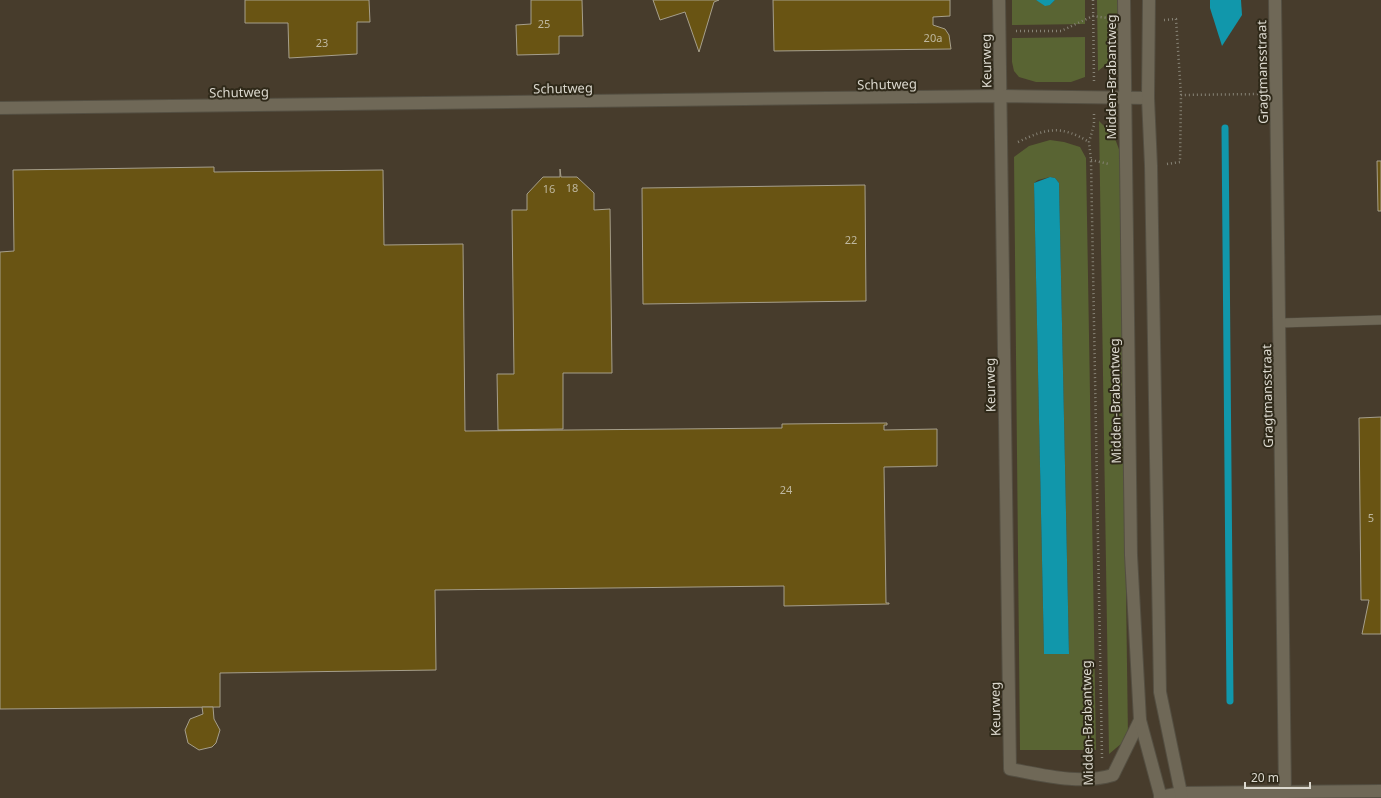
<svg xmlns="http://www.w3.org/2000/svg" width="1381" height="798" font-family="'Noto Sans',sans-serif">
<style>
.industrial{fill:#473c2c}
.green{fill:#596433;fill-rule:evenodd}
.water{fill:#1197ab}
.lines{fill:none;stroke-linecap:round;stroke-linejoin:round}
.stream{stroke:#1197ab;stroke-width:7}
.building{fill:#695413;stroke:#a69f8c}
.service-casing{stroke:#544f42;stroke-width:10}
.minor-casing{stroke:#544f42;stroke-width:14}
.tertiary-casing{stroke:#544f42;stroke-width:14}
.path{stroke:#878376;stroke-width:2.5;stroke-dasharray:1 3;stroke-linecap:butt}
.service{stroke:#6f6857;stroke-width:9}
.minor{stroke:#6f6857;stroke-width:12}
.tertiary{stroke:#6f6857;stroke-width:12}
.labels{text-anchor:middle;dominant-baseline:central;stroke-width:4;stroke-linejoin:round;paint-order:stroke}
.number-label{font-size:11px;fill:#beb79f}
.street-label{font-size:13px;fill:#dbd8ce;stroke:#2f2919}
</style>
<rect width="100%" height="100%" fill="#393323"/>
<!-- industrial -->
<rect class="industrial" x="0" y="0" width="1381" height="798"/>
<!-- green -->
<g class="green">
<polygon points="1012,0 1036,0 1050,5 1055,0 1085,0 1085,24 1012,25"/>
<path d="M1097 0H1119C1120 29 1124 52 1098 71Z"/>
<polygon points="1085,37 1085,77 1071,82 1036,82 1019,77 1014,71 1012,62 1012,38"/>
<polygon points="1099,121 1114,136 1120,152 1128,738 1109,754"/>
<path d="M1050 140 1064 142 1080 147 1086 158 1096 750H1020L1014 157 1029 146ZM1050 177 1055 178 1059 183 1069 654H1044L1034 183 1038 180Z"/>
</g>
<!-- water -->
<g class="water">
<polygon points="1036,0 1055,0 1050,5 1045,6"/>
<polygon points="1210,0 1241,0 1242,15 1222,46 1210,8"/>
<polygon points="1050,177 1055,178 1059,183 1069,654 1044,654 1034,183"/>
</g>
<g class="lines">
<!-- stream -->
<polyline class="stream" points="1225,128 1230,701"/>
</g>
<!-- building -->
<g class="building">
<polygon points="245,0 369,0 370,22 357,22 357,54 289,58 288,23 245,23"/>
<polygon points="531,0 582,0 583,36 559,36 559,54 517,55 516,25 531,24"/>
<polygon points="653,0 719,0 714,2 699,52 685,12 660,20"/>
<polygon points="773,0 950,0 950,16 933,17 933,25 945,29 949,35 951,49 774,51"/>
<polygon points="1377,161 1381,161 1381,211 1378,211"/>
<polygon points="214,167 214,172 383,170 384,245 463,244 465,431 782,428 782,424 887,423 887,425 884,425 884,430 937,429 937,466 884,467 886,603 889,603 889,604 784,606 784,586 435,590 436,670 220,673 220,707 0,709 0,252 14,251 13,170"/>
<polygon points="560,169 561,177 577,177 594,193 594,210 610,209 612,373 563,373 563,429 498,430 497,374 514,374 512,210 527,210 527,194 543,177 560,177"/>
<polygon points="865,185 866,301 643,304 642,188"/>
<polygon points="1381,417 1381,634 1362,634 1369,600 1361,600 1359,418"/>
<polygon points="202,707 213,707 214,719 220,730 216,743 212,747 199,750 188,743 185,730 190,719 203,714"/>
</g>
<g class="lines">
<defs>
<polyline id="service" points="1280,323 1381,320"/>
<g id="minor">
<path d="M999 0 1010 769C1043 775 1080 785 1113 775L1140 720"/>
<polyline points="1275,0 1285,792"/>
<polyline points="0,108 1001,96 1148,98"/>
<polyline points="1160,797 1181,793 1381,791"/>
</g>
<g id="tertiary">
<polyline points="1124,0 1131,555 1140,720 1161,798"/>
<polyline points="1149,0 1148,98 1151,166 1160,692 1182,798"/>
</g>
</defs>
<!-- service casing -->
<use href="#service" class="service-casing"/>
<!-- minor casing -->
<use href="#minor" class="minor-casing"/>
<!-- tertiary casing -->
<use href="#tertiary" class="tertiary-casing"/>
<!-- path -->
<g class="path">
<polyline points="1093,0 1094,81"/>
<polyline points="1164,20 1176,19 1181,95"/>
<polyline points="1016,31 1061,31 1093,16 1108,18"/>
<polyline points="1094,114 1094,125 1089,142 1091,160 1102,758"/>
<path d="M1018 142C1047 128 1061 125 1089 142"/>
<polyline points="1091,160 1109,164"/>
<polyline points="1167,164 1180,162 1181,95 1260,94"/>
</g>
<!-- service -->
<use href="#service" class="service"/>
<!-- minor -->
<use href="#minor" class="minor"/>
<!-- tertiary -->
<use href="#tertiary" class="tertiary"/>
</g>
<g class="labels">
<!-- number labels -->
<g class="number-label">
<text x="544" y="23">25</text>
<text x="933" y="37">20a</text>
<text x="322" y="42">23</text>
<text x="572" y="187">18</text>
<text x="549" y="188">16</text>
<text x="851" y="239">22</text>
<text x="786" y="489">24</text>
<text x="1371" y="517">5</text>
</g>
<!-- street labels -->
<g class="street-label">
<text transform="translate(986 61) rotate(-91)">Keurweg</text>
<text transform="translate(1262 72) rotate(-91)">Gragtmansstraat</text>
<text transform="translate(1111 77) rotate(-90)">Midden-Brabantweg</text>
<text transform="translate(887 84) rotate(-1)">Schutweg</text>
<text transform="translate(563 88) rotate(-1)">Schutweg</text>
<text transform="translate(239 92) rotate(-1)">Schutweg</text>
<text transform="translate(990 385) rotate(-91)">Keurweg</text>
<text transform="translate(1267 396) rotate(-91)">Gragtmansstraat</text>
<text transform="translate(1115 401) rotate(-91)">Midden-Brabantweg</text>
<text transform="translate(995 709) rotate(-91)">Keurweg</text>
<text transform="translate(1087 723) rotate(-91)">Midden-Brabantweg</text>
</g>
</g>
<!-- scale -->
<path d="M1245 782v6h65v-6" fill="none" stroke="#dbd8ce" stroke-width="2"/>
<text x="1251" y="782" font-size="12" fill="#dbd8ce" stroke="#2f2919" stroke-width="3" paint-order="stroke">20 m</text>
</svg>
